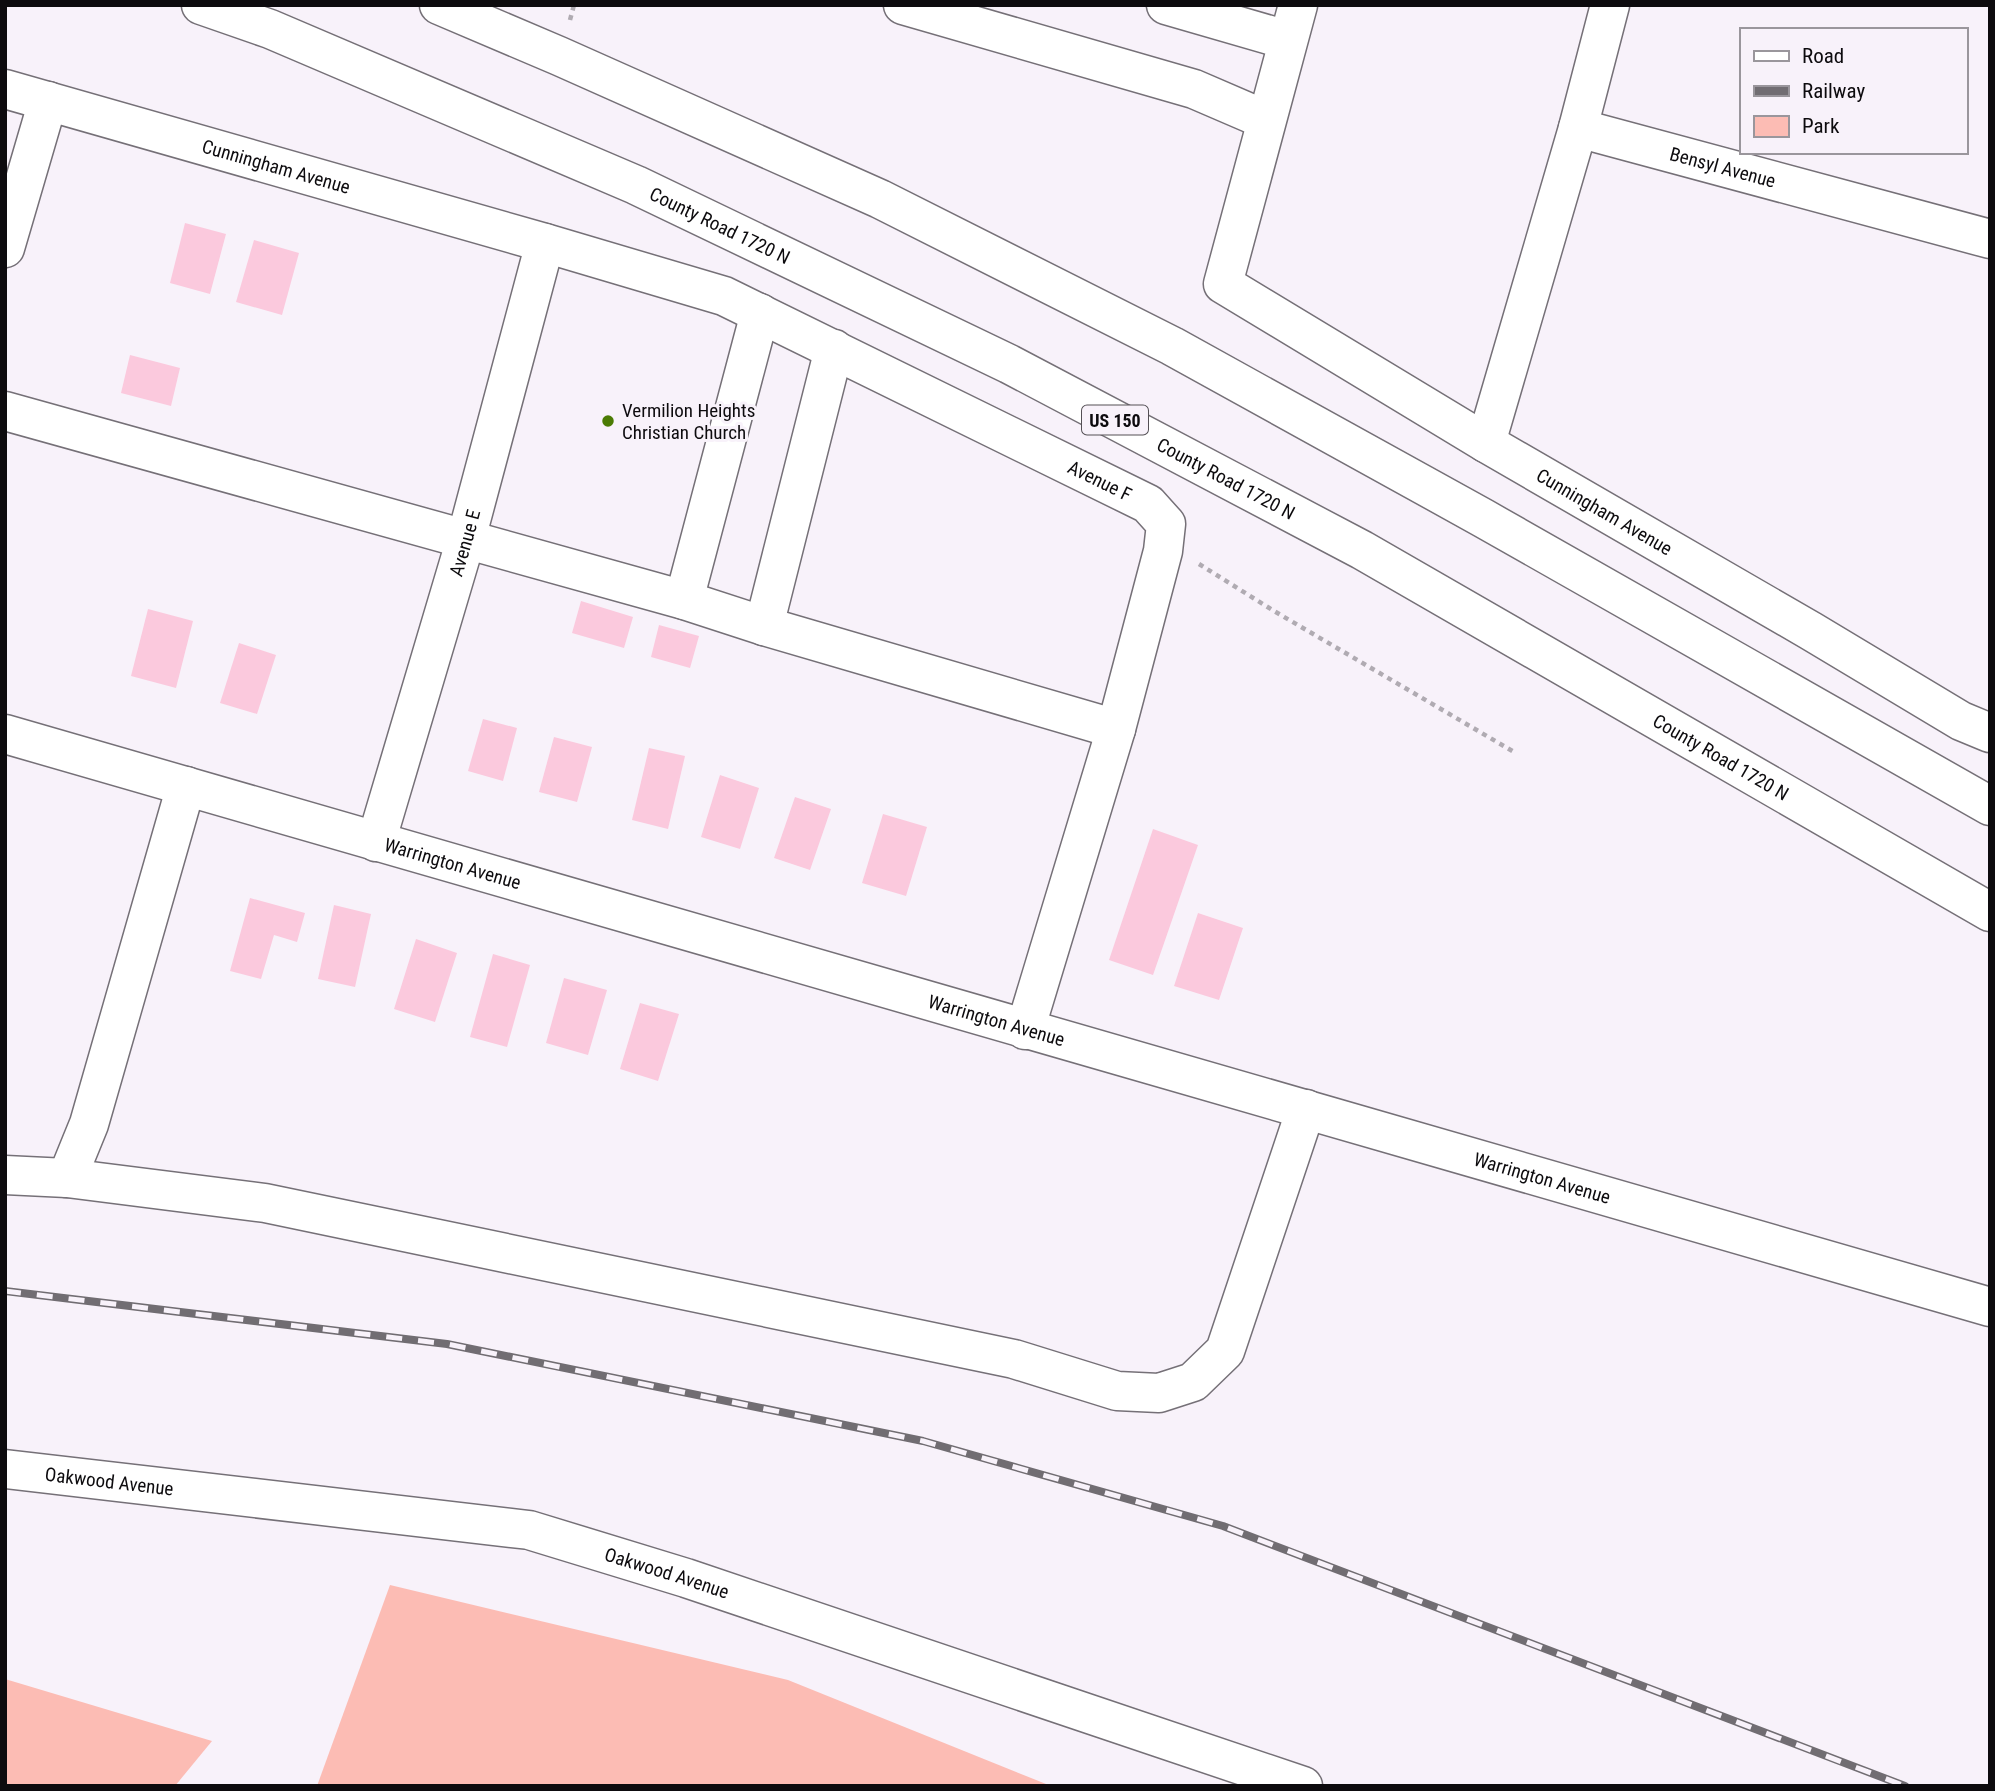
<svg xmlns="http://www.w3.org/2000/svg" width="1995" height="1791" font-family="'Roboto Condensed',sans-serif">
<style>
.green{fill:#fcbcb4}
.building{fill:#fbc9dd}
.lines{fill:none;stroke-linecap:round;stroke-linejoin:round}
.minor-casing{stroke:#757077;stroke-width:41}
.major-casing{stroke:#757077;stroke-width:41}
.path{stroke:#b0abb2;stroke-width:4.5;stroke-dasharray:5 5;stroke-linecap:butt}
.minor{stroke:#fff;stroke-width:38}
.major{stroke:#fff;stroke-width:38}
.rail-casing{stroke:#716d72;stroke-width:8}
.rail{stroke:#f8f2fa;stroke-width:5;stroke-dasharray:16;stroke-linecap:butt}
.poi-dot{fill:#4b7b04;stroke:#f8f2fa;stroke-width:2.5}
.labels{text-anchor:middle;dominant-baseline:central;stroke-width:6;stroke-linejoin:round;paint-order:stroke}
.shield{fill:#f8f2fa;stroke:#545055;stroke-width:2}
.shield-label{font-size:18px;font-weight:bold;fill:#0d0b0e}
.street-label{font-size:19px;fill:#0d0b0e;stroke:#f8f2fa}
.poi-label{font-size:19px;fill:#0d0b0e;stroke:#f8f2fa;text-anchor:start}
</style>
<rect width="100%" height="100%" fill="#f8f2fa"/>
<!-- green -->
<g class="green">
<polygon points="390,1585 788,1680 1051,1786 317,1786"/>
<polygon points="5,1679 212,1741 175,1786 5,1786"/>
</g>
<!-- building -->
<g class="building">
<polygon points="185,223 226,234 210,294 170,283"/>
<polygon points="254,240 299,253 282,315 236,302"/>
<polygon points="130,355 180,368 171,406 121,393"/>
<polygon points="581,601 633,617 624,648 572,633"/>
<polygon points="148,609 193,621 176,688 131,676"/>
<polygon points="659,625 699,636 690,668 651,657"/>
<polygon points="239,643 276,655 257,714 220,703"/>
<polygon points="483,719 517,728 503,781 468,771"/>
<polygon points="554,737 592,747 577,802 539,792"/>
<polygon points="649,748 685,756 668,829 632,820"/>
<polygon points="720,775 759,788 740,849 701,837"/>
<polygon points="795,797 831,809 810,870 774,858"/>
<polygon points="883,814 927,827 906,896 862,883"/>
<polygon points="1153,829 1198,845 1153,975 1109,960"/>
<polygon points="250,898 305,913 297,942 274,935 261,979 230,971"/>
<polygon points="334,905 371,914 355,987 318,979"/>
<polygon points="1198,913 1243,928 1219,1000 1174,986"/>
<polygon points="416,939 457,953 435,1022 394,1009"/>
<polygon points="493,954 530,965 507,1047 470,1037"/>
<polygon points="564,978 607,990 588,1055 546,1043"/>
<polygon points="640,1003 679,1014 658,1081 620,1069"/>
</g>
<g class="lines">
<defs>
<g id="minor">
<polyline points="903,5 1194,89 1266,120"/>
<polyline points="1166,5 1287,40"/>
<path id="s1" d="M1298 5 1223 284 1486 443 1811 631 1961 721 1990 733"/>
<path id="s2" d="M5 89 545 243 724 296 1148 504 1166 524 1163 551 1116 729 1025 1030"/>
<path id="s3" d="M1578 128 1990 239"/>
<polyline points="5,248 48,101"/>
<polyline points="5,411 684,600 764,626 1116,729"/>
<polyline points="1486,443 1578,128 1610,5"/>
<polyline points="684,600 760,313"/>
<polyline points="764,626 834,349"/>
<path id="s4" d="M5 734 1990 1307"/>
<path id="s5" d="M376 842 466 539 545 243"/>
<polyline points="5,1175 67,1178 265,1203 1014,1359 1117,1391 1159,1393 1193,1382 1225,1351 1306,1109"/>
<polyline points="67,1178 89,1124 186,786"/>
<path id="s6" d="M5 1469 529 1530 686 1578 1303 1786"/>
</g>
<g id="major">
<path id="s7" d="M201 5 270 29 636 185 1009 364 1362 550 1990 912"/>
<polyline points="439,5 559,56 880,199 1172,346 1483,518 1990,806"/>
</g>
</defs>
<!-- minor casing -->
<use href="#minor" class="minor-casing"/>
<!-- major casing -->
<use href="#major" class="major-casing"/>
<!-- path -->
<g class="path">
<polyline points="570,20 574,5"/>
<polyline points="1199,564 1274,611 1514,752"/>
</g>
<!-- minor -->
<use href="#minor" class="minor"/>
<!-- major -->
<use href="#major" class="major"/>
<defs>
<polyline id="rail" points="5,1291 447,1344 923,1441 1223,1526 1905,1786"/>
</defs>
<!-- rail casing -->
<use href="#rail" class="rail-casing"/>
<!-- rail -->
<use href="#rail" class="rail"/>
</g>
<!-- markers -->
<circle class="poi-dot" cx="608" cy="421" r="7"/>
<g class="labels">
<!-- shield labels -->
<rect class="shield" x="1082" y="405.5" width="66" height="29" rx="5"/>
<g class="shield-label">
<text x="1115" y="420">US 150</text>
</g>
<!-- street labels -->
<g class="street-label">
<text stroke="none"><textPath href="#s2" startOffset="282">Cunningham Avenue</textPath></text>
<text stroke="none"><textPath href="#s3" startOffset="150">Bensyl Avenue</textPath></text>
<text stroke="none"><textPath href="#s7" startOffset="564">County Road 1720 N</textPath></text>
<text stroke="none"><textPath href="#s7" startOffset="1130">County Road 1720 N</textPath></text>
<text stroke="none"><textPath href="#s2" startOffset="1167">Avenue F</textPath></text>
<text stroke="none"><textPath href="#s1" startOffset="733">Cunningham Avenue</textPath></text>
<text stroke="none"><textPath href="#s5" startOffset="312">Avenue E</textPath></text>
<text stroke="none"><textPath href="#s7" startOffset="1698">County Road 1720 N</textPath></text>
<text stroke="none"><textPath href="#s4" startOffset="466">Warrington Avenue</textPath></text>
<text stroke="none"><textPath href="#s4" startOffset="1032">Warrington Avenue</textPath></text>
<text stroke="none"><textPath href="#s4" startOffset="1600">Warrington Avenue</textPath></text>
<text stroke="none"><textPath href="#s6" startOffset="105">Oakwood Avenue</textPath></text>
<text stroke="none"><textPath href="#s6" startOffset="672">Oakwood Avenue</textPath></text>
</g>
<!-- poi labels -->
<g class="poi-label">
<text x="622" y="410">Vermilion Heights<tspan x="622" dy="22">Christian Church</tspan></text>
</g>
</g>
<!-- border -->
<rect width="1995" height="1791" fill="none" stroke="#0d0b0e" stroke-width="14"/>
<!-- legend -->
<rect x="1740" y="28" width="228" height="126" fill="#f8f2fa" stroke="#9a969c" stroke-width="2"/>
<rect x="1754" y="51" width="35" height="10" fill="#ffffff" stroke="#9a969c" stroke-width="2"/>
<text x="1802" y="63" font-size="21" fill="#0d0b0e">Road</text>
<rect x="1754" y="86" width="35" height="10" fill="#716d72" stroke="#9a969c" stroke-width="2"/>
<text x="1802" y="98" font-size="21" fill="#0d0b0e">Railway</text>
<rect x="1754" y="116" width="35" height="21" fill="#fcbcb4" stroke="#9a969c" stroke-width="2"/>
<text x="1802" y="133" font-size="21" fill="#0d0b0e">Park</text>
</svg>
